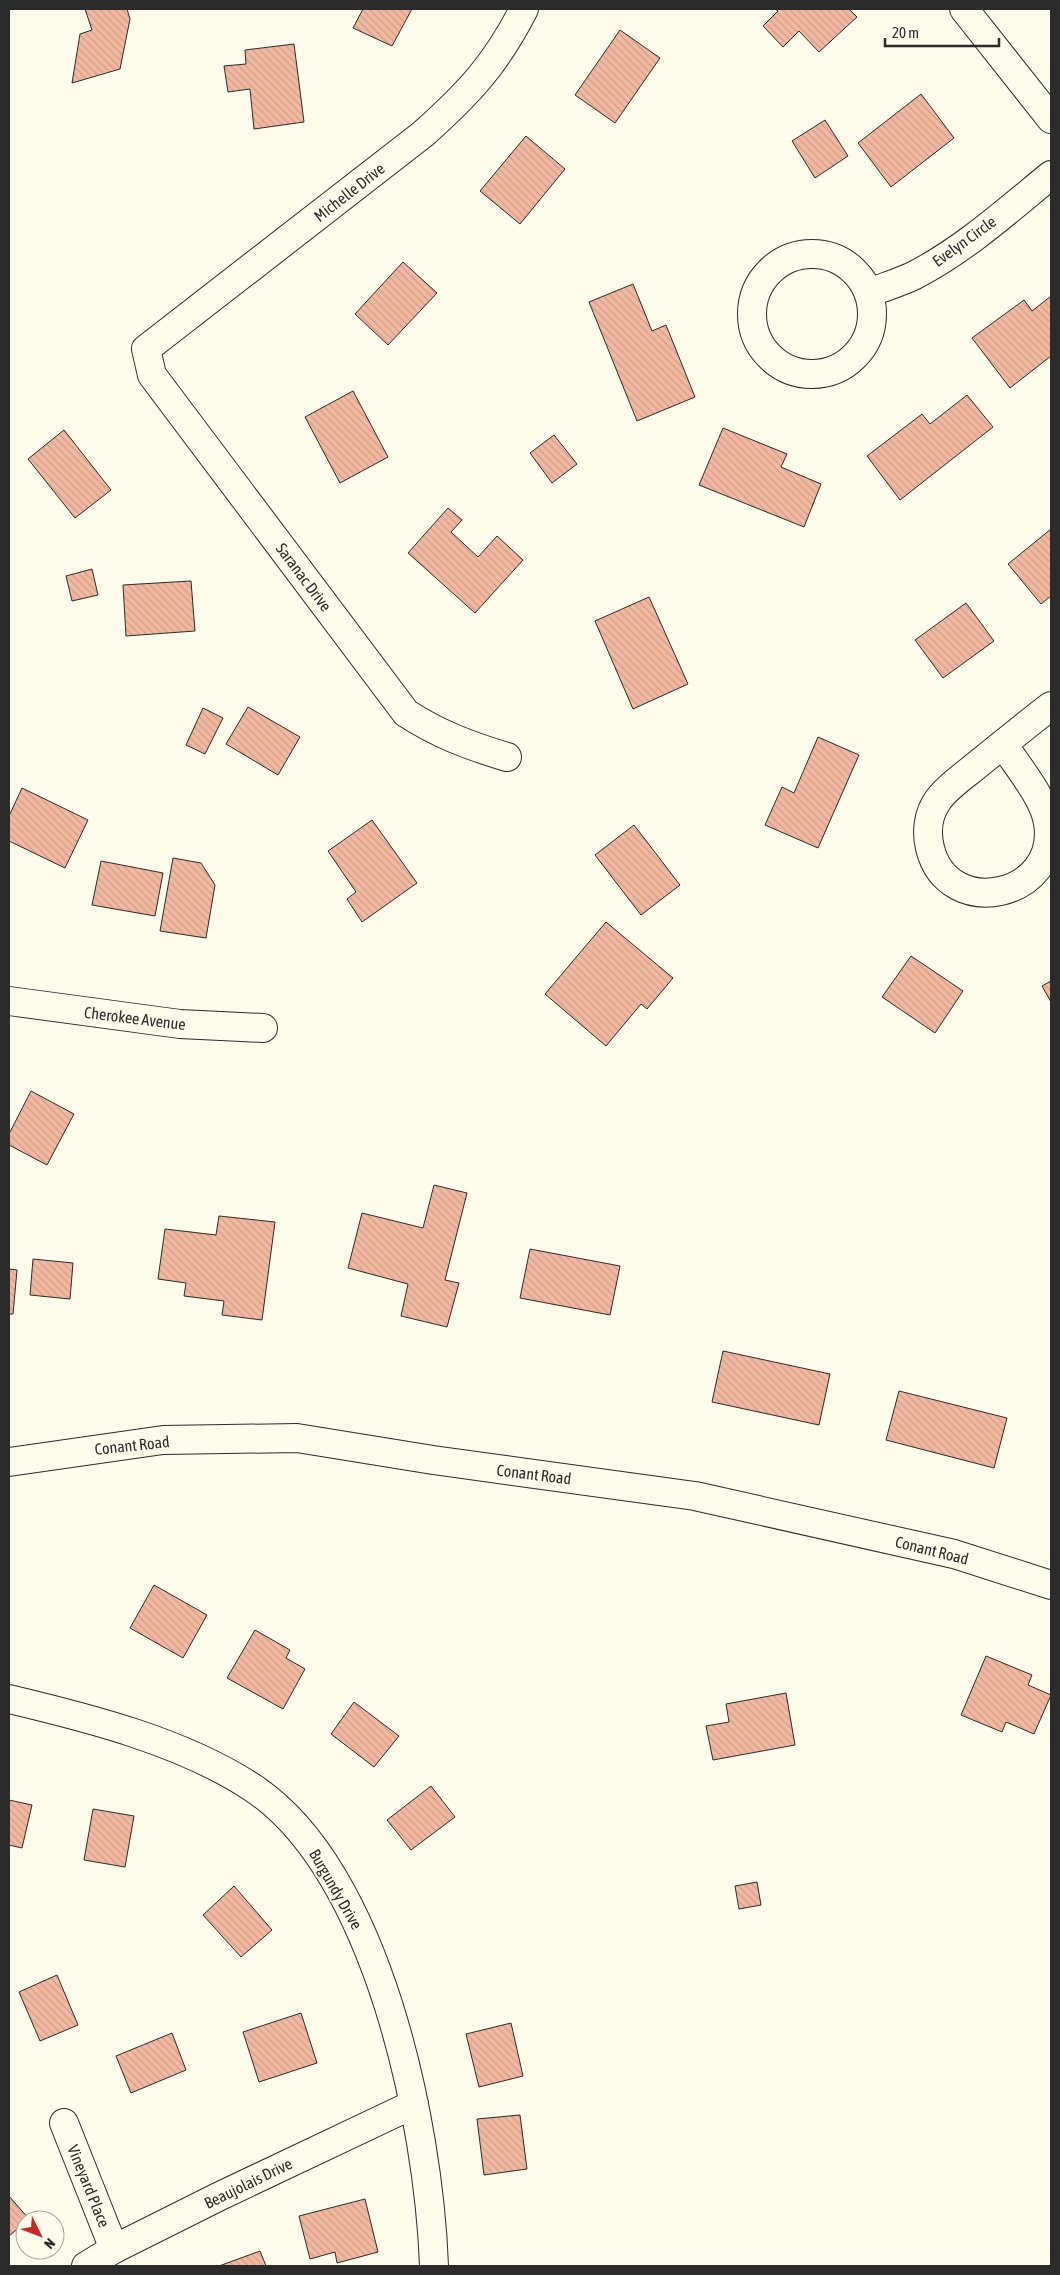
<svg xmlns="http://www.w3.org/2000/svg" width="1060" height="2275" font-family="'Asap Condensed',sans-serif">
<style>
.building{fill:url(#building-back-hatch);stroke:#2b2b2b}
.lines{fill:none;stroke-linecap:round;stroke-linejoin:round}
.street-casing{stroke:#2b2b2b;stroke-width:30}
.secondary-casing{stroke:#2b2b2b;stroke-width:30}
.street{stroke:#fdfbea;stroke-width:28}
.secondary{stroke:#fdfbea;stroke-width:28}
.labels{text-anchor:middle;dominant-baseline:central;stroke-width:4;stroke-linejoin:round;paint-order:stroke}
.street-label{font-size:16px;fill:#2b2b2b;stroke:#fdfbea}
</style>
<defs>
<pattern id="building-back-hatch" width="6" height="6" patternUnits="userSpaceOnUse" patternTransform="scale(1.25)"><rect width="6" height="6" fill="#f2b8a0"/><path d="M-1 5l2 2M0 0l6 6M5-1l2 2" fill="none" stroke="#d09e8a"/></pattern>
</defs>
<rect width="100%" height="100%" fill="#fdfbea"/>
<!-- building -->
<g class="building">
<polygon points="85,9 127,9 130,19 120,69 72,83 80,34 92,30"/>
<polygon points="363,9 412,9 392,46 353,28"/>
<polygon points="775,9 849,9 857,17 819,52 799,31 783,47 763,26 778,11"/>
<polygon points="620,30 660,58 615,123 575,95"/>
<polygon points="294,44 304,122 254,129 250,89 228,92 224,66 246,64 245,50"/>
<polygon points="921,94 954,138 891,187 858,143"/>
<polygon points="825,120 848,156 815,178 792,141"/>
<polygon points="526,136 565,169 520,224 480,191"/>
<polygon points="403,262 437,293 388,345 355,314"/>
<polygon points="633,284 652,331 666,325 695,397 637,421 589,302"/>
<polygon points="1051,296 1051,356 1010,388 972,338 1024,300 1032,311"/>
<polygon points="353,391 388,457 340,483 305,417"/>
<polygon points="967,395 993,427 900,500 867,456 922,414 930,424"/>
<polygon points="723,428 787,454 781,467 821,484 804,527 699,485"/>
<polygon points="64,430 111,490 75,518 28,459"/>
<polygon points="554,435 577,464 552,483 530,453"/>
<polygon points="448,508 462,520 451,532 478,557 497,536 523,560 475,613 408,553"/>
<polygon points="1051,529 1051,596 1041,604 1008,564"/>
<polygon points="92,569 98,595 72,601 66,576"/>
<polygon points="191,581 195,631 126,636 123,585"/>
<polygon points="649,597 688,684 633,709 595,621"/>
<polygon points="966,603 994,641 943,678 915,640"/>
<polygon points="248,707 300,737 278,775 226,744"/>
<polygon points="203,708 223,718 205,754 186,745"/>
<polygon points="818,737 859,755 818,848 765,825 782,787 794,793"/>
<polygon points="22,788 88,820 65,868 9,841 9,816"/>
<polygon points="372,820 417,883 362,922 347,899 356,892 328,851"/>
<polygon points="634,825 680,885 641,915 595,855"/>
<polygon points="173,858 201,863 215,885 206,938 160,931"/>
<polygon points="101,861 163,873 155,916 92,905"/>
<polygon points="606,922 673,978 647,1009 641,1004 606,1046 545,994"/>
<polygon points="911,956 963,991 935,1033 882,997"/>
<polygon points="1051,981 1051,1002 1042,986"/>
<polygon points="31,1091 74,1114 47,1165 9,1145 9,1134"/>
<polygon points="434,1185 467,1193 445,1280 459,1283 447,1327 401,1316 408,1284 348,1268 362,1213 423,1228"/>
<polygon points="219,1216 275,1222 262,1320 222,1315 224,1301 184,1296 186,1283 158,1279 165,1229 216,1235"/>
<polygon points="530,1249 620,1266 610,1315 520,1298"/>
<polygon points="33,1259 73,1263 70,1299 30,1295"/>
<polygon points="9,1269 17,1270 13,1314 9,1314"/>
<polygon points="723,1351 830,1374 819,1425 712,1402"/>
<polygon points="899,1391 1007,1418 994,1468 886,1440"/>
<polygon points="154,1585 207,1615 183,1658 130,1628"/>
<polygon points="255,1630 290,1650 286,1658 305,1669 283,1709 227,1678"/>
<polygon points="986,1656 1032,1675 1028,1685 1051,1695 1034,1734 1006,1722 1002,1732 961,1715"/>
<polygon points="786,1693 795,1745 713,1760 706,1726 729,1722 726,1704"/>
<polygon points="354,1702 399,1736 374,1767 331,1734"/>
<polygon points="431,1786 455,1817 411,1850 387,1820"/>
<polygon points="9,1800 32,1805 22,1848 9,1845"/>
<polygon points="93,1809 134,1816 125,1867 84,1860"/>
<polygon points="757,1882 761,1905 739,1909 735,1886"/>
<polygon points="234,1886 272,1930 241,1957 203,1915"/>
<polygon points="57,1975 78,2025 40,2041 19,1992"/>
<polygon points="301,2013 317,2063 259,2082 243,2032"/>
<polygon points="511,2023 523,2076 479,2087 466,2034"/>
<polygon points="172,2033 186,2070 131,2093 116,2056"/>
<polygon points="520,2115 527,2169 484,2175 477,2119"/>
<polygon points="9,2196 29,2219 9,2236"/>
<polygon points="365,2199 378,2252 337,2263 335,2252 310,2259 299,2216"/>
<polygon points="260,2251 266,2266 219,2266"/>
</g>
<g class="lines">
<defs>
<g id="street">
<circle cx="812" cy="314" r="60"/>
<path d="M869 293C884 287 901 282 915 275 965 249 1008 210 1051 175"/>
<path d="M1003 744C1017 766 1044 797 1048 823 1060 897 948 922 930 848 926 832 928 814 938 800 948 786 964 776 977 765 1002 745 1026 725 1051 706"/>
<path d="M507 757C470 746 438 734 406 713L152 375 146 349 423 134C469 93 496 64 524 9"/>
<polyline points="9,1001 180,1024 263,1028"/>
<path d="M9 1699C89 1718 184 1742 253 1788 378 1871 429 2125 434 2266"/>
<polyline points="64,2123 114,2249"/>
<polyline points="86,2266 114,2249 220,2196 414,2104"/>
</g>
<g id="secondary">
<polyline points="964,9 1051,119"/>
<polyline points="9,1462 163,1440 297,1438 433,1460 695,1496 954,1554 1051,1585"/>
</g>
</defs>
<!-- street casing -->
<use href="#street" class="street-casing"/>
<!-- secondary casing -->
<use href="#secondary" class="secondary-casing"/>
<!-- street -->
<use href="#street" class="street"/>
<!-- secondary -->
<use href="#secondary" class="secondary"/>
</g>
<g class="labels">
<!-- street labels -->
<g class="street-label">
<text transform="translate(349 192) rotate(-38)">Michelle Drive</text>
<text transform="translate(964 241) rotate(-36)">Evelyn Circle</text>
<text transform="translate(304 577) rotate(53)">Saranac Drive</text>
<text transform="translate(135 1018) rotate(7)">Cherokee Avenue</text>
<text transform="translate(132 1445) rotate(-6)">Conant Road</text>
<text transform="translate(534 1474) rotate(7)">Conant Road</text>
<text transform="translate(932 1550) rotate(14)">Conant Road</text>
<text transform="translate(336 1889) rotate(60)">Burgundy Drive</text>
<text transform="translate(248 2183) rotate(-26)">Beaujolais Drive</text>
<text transform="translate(89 2186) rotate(68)">Vineyard Place</text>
</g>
</g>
<!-- border -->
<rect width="1060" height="2275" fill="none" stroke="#2b2b2b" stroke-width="20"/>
<!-- north arrow -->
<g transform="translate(40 2235) rotate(132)"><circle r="24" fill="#fdfbea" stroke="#a9a89e"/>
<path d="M0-4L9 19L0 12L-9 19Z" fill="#c62828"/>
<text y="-8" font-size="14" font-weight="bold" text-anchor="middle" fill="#2b2b2b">N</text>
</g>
<!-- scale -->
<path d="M885 38v8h114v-8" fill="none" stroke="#2b2b2b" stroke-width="2.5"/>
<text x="892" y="38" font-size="15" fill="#2b2b2b" stroke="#fdfbea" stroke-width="4" paint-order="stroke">20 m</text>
</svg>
